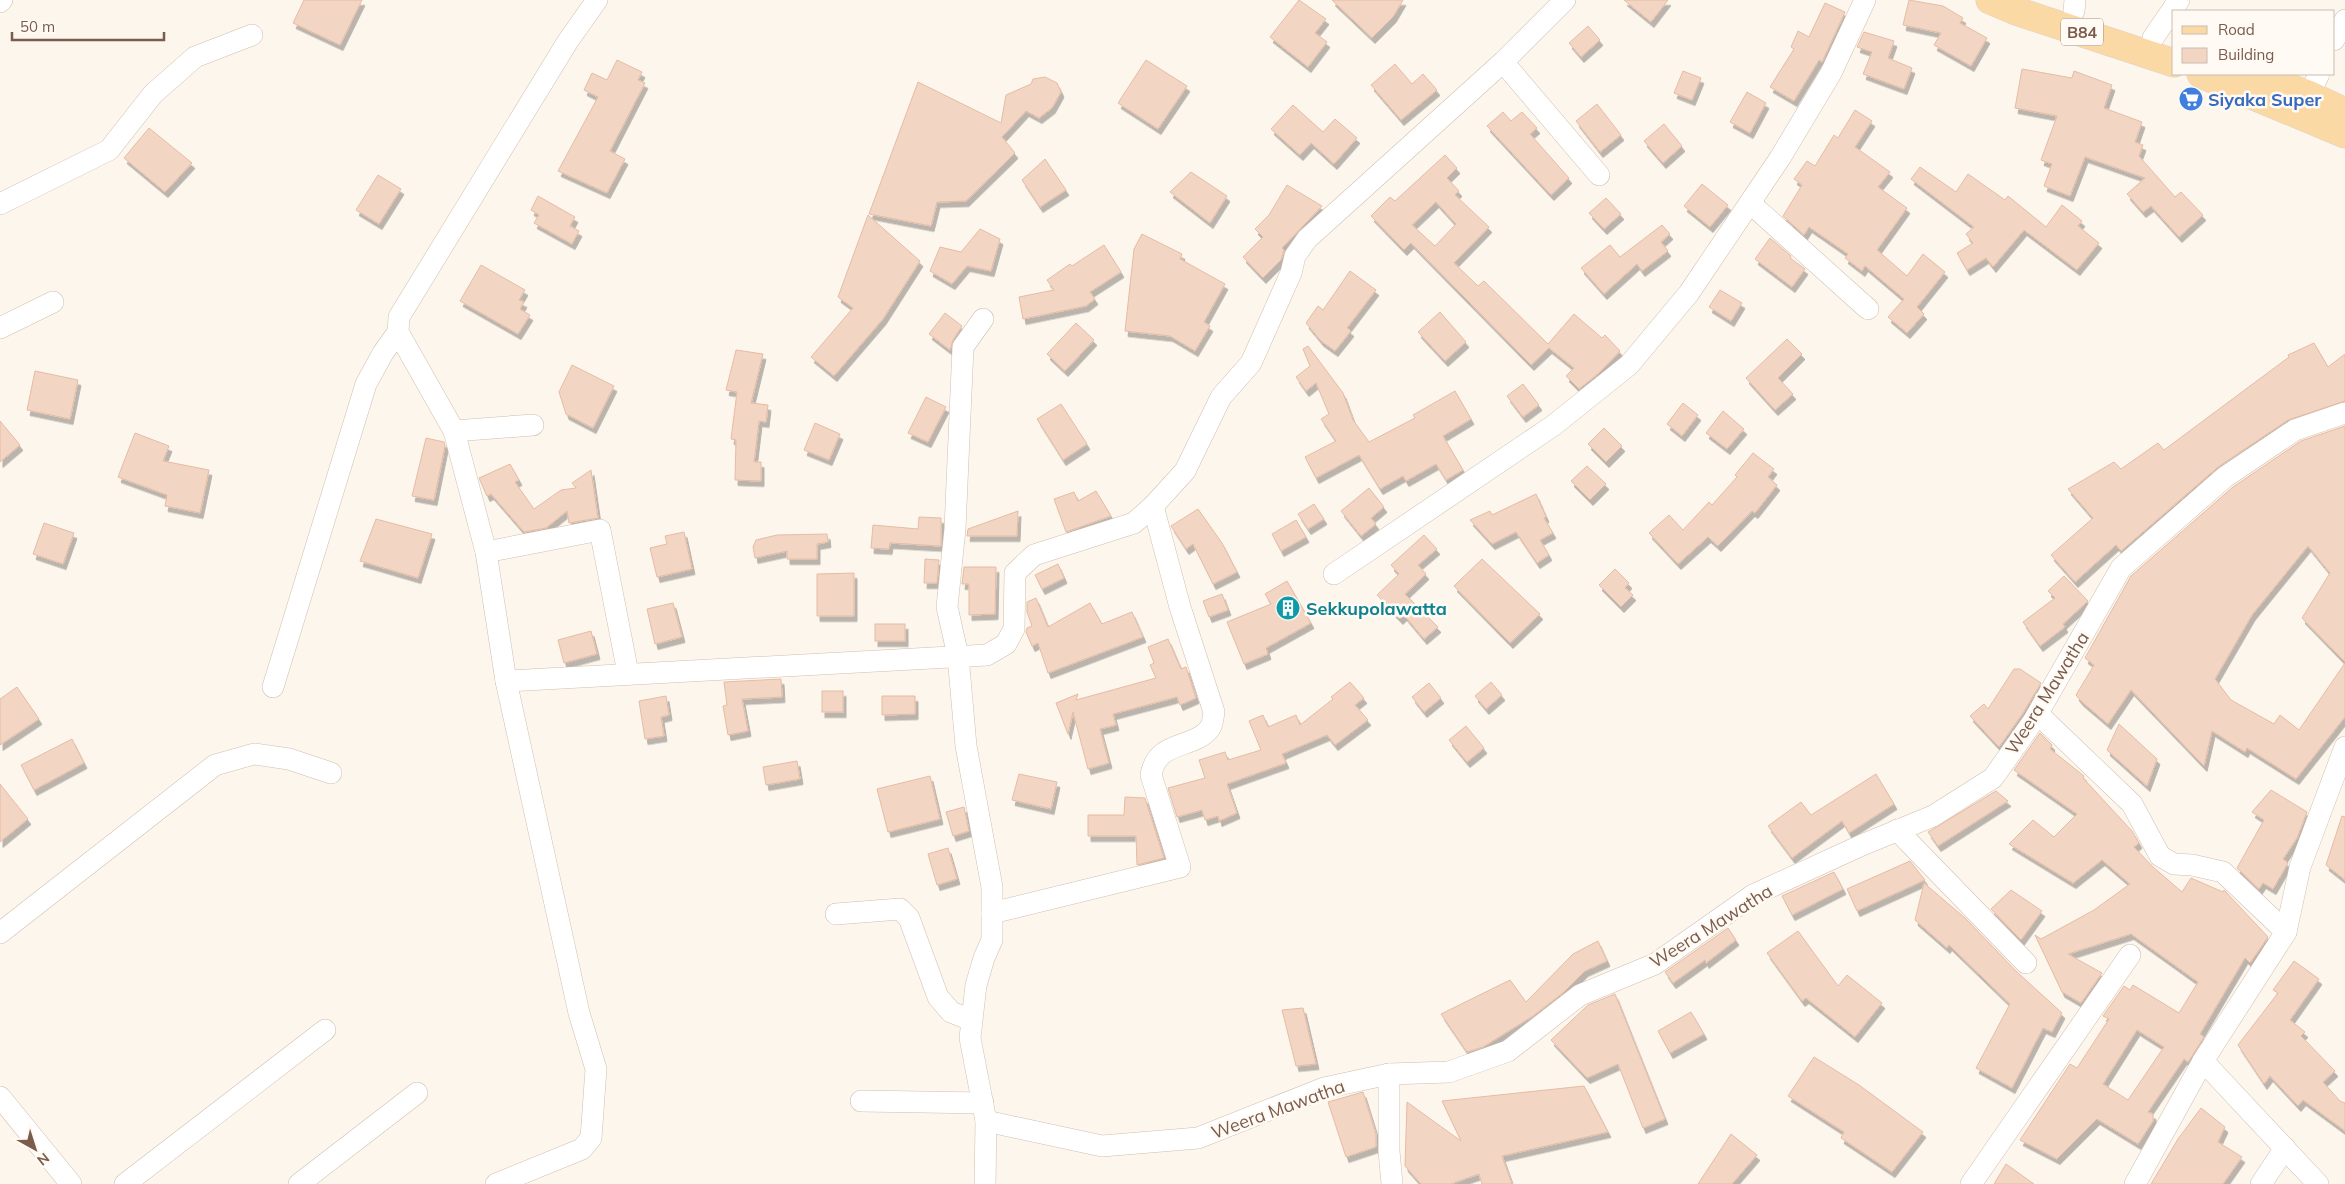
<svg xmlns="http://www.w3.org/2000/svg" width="2345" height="1184" font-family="Mulish,sans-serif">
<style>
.building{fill:#f3d5c3;stroke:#e6bba3;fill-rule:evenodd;filter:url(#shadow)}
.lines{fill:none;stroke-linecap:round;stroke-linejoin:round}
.minor-casing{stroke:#d1beb0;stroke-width:22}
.major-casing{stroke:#dad1cd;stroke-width:29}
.minor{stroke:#fff;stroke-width:21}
.major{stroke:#fbd9a5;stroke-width:28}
.labels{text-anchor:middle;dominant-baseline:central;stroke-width:5;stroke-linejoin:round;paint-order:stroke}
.shield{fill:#fffaf3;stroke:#a28b7f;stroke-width:1}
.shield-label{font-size:16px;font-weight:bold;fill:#7a5c4d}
.shop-label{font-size:18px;font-weight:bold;fill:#366cbe;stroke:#fffaf3;text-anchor:start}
.culture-label{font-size:18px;font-weight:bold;fill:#0d838f;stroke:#fffaf3;text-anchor:start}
.street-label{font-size:18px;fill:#7a5c4d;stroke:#fffaf3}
</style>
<defs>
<filter id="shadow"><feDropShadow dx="3" dy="5.5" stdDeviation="0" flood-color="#0004"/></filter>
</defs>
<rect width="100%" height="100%" fill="#fdf6ec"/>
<!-- building -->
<g class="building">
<polygon points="304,0 362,0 340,45 293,23"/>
<polygon points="1299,0 1326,19 1315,33 1327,42 1308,67 1270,37"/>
<polygon points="1332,0 1403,0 1393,17 1372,38"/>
<polygon points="1624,0 1668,0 1651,22"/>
<polygon points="1909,0 1943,6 1963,18 1960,23 1987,38 1971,66 1934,45 1941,33 1903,25"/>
<polygon points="1825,3 1845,12 1822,62 1819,60 1794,101 1770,87 1794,49 1791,47 1798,31 1809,37"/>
<polygon points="1588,26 1600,40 1581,57 1569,43"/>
<polygon points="1864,32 1894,41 1888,58 1912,68 1904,89 1863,74 1872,52 1857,47"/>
<polygon points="617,60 642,72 638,80 645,83 610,151 625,159 607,193 558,171 598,97 584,90 592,73 607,80"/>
<polygon points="1146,60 1187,86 1158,129 1118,103"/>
<polygon points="1395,64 1412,84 1423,74 1437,90 1401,120 1371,85"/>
<polygon points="2022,69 2072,78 2074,71 2112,85 2104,108 2142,122 2135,142 2143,145 2139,156 2175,197 2181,192 2203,215 2179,237 2151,206 2143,212 2127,194 2145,178 2085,157 2070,196 2044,186 2052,164 2041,160 2057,116 2015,108"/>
<polygon points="1683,71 1701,78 1692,100 1674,93"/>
<polygon points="1045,77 1057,83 1061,92 1052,108 1039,118 1026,111 1002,137 1015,153 966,201 937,202 931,226 869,214 918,82 1001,123 1006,95 1031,84 1033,79"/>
<polygon points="1747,92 1766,103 1750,133 1730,122"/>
<polygon points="1597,104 1621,135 1600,152 1576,121"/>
<polygon points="1293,105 1323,132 1335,119 1357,138 1334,164 1311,143 1300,155 1271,129"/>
<polygon points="1855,110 1872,121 1855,147 1890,172 1878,187 1907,208 1877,250 1907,276 1923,254 1945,272 1917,307 1924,314 1907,333 1888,317 1904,299 1865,266 1862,271 1845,258 1848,254 1809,227 1804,235 1783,216 1802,185 1794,179 1807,161 1815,166 1834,135 1838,138"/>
<polygon points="1503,112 1511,121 1522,112 1537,128 1530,134 1569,178 1551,195 1487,126"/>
<polygon points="1664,124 1682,146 1663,163 1644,141"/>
<polygon points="149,128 192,163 165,192 124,158"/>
<path d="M1445 155 1457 168 1447 178 1459 191 1455 195 1489 227 1454 263 1478 286 1484 281 1548 344 1574 314 1602 338 1605 335 1620 351 1599 373 1579 389 1566 376 1574 368 1549 348 1531 365 1411 243 1404 250 1371 216 1390 197 1395 201ZM1436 202 1456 224 1435 246 1412 225Z"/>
<polygon points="1045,159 1066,190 1040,207 1022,180"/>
<polygon points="1920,167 1956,192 1968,174 2005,200 2008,196 2046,227 2062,205 2082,221 2078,226 2099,243 2077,270 2024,230 1993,267 1986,258 1967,270 1957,253 1973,243 1966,234 1974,227 1911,179"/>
<polygon points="1191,172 1227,196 1210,223 1170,192"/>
<polygon points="378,175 401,189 379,224 356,210"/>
<polygon points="1702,184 1728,205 1710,227 1684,206"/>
<polygon points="1287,185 1322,206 1282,248 1284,250 1281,260 1263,278 1243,257 1263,237 1255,229 1269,215"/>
<polygon points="538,196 575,217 570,226 579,231 572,244 534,223 539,215 531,210"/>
<polygon points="1606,198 1621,214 1604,229 1589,213"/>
<polygon points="868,215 920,261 883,319 834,376 811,357 853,308 838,297"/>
<polygon points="1662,225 1670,234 1661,242 1668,251 1642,271 1637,264 1604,294 1581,268 1610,245 1620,257"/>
<polygon points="980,229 1000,239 991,271 967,266 952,284 930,271 940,247 961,252"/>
<polygon points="1142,234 1182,254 1180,259 1225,284 1204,322 1210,326 1195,351 1170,336 1125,331 1134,249"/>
<polygon points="1770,238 1791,256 1790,258 1805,269 1792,287 1755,259"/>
<polygon points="1104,245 1121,272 1090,292 1095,299 1086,306 1023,319 1019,297 1054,290 1047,280 1070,264 1072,266"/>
<polygon points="481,265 525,290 519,300 524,302 520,309 530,315 518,334 460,301"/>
<polygon points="1350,271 1376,290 1347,328 1351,331 1335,351 1321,341 1306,323 1318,306 1323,310"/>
<polygon points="1720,290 1742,303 1731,321 1709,307"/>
<polygon points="1440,312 1466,342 1445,361 1418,332"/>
<polygon points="945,313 962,326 953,340 950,350 929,334"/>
<polygon points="1076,323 1094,340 1065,371 1047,354"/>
<polygon points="1787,339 1802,354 1778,378 1793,394 1775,410 1746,378"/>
<polygon points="2314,343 2328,367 2345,354 2345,401 2288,420 2218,467 2121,551 2116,545 2075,582 2051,555 2093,518 2068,489 2114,462 2121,469 2158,443 2164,450 2289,357 2288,355"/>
<polygon points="1308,346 1343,393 1353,420 1369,442 1415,418 1413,415 1455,391 1471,419 1443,436 1463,470 1446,480 1436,464 1406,481 1403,476 1380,489 1359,455 1316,478 1305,457 1336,441 1321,419 1329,414 1316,383 1306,391 1296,377 1310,366 1303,349"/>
<polygon points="736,350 763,354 751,403 768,405 766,422 759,421 754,462 761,462 761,481 735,480 736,440 731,439 737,392 726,390"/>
<polygon points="572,365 614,386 593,428 566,414 559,392"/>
<polygon points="35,371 78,380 70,419 27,410"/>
<polygon points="1523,384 1539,405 1523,417 1507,396"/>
<polygon points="926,397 946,407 928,442 908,433"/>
<polygon points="1683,403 1698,415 1682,436 1667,424"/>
<polygon points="1061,404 1087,444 1063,460 1037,419"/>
<polygon points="1723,411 1744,429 1727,449 1706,433"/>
<polygon points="0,421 20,445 0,462"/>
<polygon points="815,423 840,434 829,460 804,450"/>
<polygon points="2345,426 2345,662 2302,618 2330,573 2308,546 2252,615 2215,679 2231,700 2274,724 2280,715 2299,730 2345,663 2345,717 2296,779 2247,748 2245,752 2212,731 2204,766 2131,690 2108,724 2081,701 2076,695 2094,665 2085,658 2131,576 2233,487 2301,441"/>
<polygon points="1604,428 1622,446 1606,462 1588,444"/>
<polygon points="135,433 169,446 163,461 209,470 200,513 165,506 167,495 118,477"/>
<polygon points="426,438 444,442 445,446 434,500 412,496"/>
<polygon points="1753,453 1774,469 1768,477 1777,485 1755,513 1752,511 1718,546 1708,537 1678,564 1649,533 1669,515 1683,530 1709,502 1712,505 1737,477 1735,475"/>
<polygon points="510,464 519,480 515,482 534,509 561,490 576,488 572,483 591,470 598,518 569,523 567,511 546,528 524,532 491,494 487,496 479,478"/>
<polygon points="1587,466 1606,484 1590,500 1571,481"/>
<polygon points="1369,488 1384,507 1371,518 1376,524 1361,536 1341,511"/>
<polygon points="1096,491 1111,516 1066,532 1054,499 1074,492 1078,501"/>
<polygon points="1536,494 1546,517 1544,518 1553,533 1540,540 1549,555 1537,563 1516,532 1492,544 1470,520 1490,511 1492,515"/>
<polygon points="1314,504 1324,519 1308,529 1298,514"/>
<polygon points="1198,509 1222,543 1237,572 1213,584 1193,544 1186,549 1171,526"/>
<polygon points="1018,511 1017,536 967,536 968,529"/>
<polygon points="919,517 941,518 941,546 890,543 889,549 871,548 873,525 918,529"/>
<polygon points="376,519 432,534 418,578 360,561"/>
<polygon points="1296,520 1306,537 1281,551 1272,534"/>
<polygon points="44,523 74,533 63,564 33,554"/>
<polygon points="684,532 692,569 657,577 650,548 667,544 665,536"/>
<polygon points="827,534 828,542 817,544 817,559 787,559 787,551 755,558 753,547 756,540 777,535"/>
<polygon points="1424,535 1437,549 1418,565 1426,574 1405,594 1438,627 1424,639 1404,615 1400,619 1377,595 1399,574 1391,565"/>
<polygon points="925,559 939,560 937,583 924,583"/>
<polygon points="1482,559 1540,614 1510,643 1454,586"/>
<polygon points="1058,564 1064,578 1042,589 1035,575"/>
<polygon points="964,567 996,567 995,614 969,615 969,584 962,584"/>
<polygon points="1615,569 1629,583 1625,588 1633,595 1621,607 1599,585"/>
<polygon points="854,573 854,616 817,616 817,574"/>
<polygon points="2064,576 2088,601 2063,624 2065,627 2040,646 2023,622 2055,598 2048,591"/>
<polygon points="1287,581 1311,623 1266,648 1268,654 1244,664 1227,622 1271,604 1265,594"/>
<polygon points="1222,594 1228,610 1209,617 1203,601"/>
<polygon points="1036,598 1048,627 1090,603 1102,624 1132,612 1143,637 1048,673 1038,643 1032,646 1026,632 1027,628 1032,626 1027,612 1027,602"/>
<polygon points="673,603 682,637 655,644 647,609"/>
<rect x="875" y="624" width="30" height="17"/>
<polygon points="591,631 597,654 564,663 558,640"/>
<polygon points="1168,639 1181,669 1186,667 1196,698 1180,705 1177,697 1113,714 1116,725 1100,729 1109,763 1088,769 1073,712 1068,734 1056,703 1078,694 1076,700 1156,678 1150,665 1154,663 1148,647"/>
<polygon points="2014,669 2020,669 2041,683 2023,713 1999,747 1970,716 1984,704 1988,709"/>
<polygon points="781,679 782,697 742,699 748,731 728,735 723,706 727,705 724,682"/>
<polygon points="1350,682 1364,698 1355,705 1368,720 1335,745 1327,735 1282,754 1286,763 1227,784 1237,813 1219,821 1218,816 1205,820 1202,810 1177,817 1168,788 1205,778 1199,760 1225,752 1228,760 1261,750 1249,721 1263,715 1268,727 1296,715 1300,725 1333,699 1331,697"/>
<polygon points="1491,682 1502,695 1486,709 1475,696"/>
<polygon points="1429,683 1441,698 1424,712 1412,697"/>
<polygon points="17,687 39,719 0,745 0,699"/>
<rect x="822" y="691" width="21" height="21"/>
<polygon points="666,696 669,715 661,717 664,736 645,739 639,701"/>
<polygon points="882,696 915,696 915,714 882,715"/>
<polygon points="2119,724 2157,759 2147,786 2107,750"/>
<polygon points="1466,726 1484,748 1467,762 1449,740"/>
<path d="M2040 733 2052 745 2050 749 2084 776 2083 778 2132 831 2139 843 2134 847 2153 867 2182 892 2191 878 2223 892 2224 890 2268 937 2250 963 2245 958 2200 1034 2204 1037 2188 1062 2184 1059 2148 1112 2153 1114V1121L2138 1144 2097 1119 2057 1159 2020 1140 2070 1064 2077 1068 2109 1019 2103 1016 2124 986 2130 990 2133 985 2179 1013 2198 982 2131 934 2068 954 2102 973 2081 1003 2062 992 2035 935 2041 939 2094 910 2130 884 2102 860 2073 883 2009 844 2033 820 2054 837 2077 814 2014 770ZM2137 1030 2164 1047 2128 1100 2103 1084Z"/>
<polygon points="72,739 84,763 34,790 21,765"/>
<polygon points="797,761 800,779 766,785 763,767"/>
<polygon points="1019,774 1057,782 1051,809 1012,800"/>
<polygon points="1876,774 1894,804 1849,833 1842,821 1792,858 1768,826 1801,802 1811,815"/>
<polygon points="930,776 940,819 888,832 877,789"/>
<polygon points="0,784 28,819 0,842"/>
<polygon points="2271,790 2307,812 2297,838 2283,859 2288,863 2273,889 2263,883 2259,889 2237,868 2264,820 2252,812"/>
<polygon points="1996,791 2008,801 1938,846 1928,832"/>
<polygon points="1125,797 1145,798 1164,858 1137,865 1136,836 1088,836 1088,815 1124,815"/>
<polygon points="964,807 969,831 953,836 946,812"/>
<polygon points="2342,816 2345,817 2345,880 2326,865"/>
<polygon points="948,848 957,879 937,885 928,854"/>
<polygon points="1910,861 1925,880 1857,911 1847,889"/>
<polygon points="1834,872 1843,889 1792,915 1782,896"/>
<polygon points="1924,883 1965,918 2017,972 2062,1013 2052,1032 2043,1028 2012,1088 1976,1068 2010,1004 1949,945 1947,948 1915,920"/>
<polygon points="2011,890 2042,911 2021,940 1991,909"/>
<polygon points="1728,928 1736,940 1706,963 1705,960 1673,983 1665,972"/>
<polygon points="1798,931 1838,986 1847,975 1882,1003 1855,1037 1806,998 1802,1001 1767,953"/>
<polygon points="1598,941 1607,961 1585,971 1564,992 1533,1016 1483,1047 1467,1052 1441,1014 1510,980 1526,1002 1573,954"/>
<polygon points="2294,961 2319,979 2290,1020 2305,1032 2301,1036 2335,1071 2323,1082 2340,1101 2345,1103 2345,1131 2303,1100 2298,1106 2270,1076 2264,1084 2238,1045 2278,993 2273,990"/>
<polygon points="1615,994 1665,1119 1643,1128 1618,1064 1587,1078 1551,1040 1588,1005"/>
<polygon points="1303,1008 1316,1064 1296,1066 1282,1010"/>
<polygon points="1691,1012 1704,1034 1670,1053 1658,1031"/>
<polygon points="1814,1057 1859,1085 1923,1132 1892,1172 1841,1138 1844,1132 1788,1096"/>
<polygon points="1584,1086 1608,1132 1502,1156 1512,1184 1482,1184 1479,1174 1451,1184 1421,1184 1405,1166 1407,1102 1461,1141 1442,1101"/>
<polygon points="1363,1092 1376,1134 1376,1147 1346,1157 1328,1102"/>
<polygon points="2201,1108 2225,1127 2218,1142 2242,1157 2223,1184 2151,1184 2178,1139"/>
<polygon points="1731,1134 1757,1155 1732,1184 1698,1184"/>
<polygon points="2006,1164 2034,1184 1994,1184"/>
</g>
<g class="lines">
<defs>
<g id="minor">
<polyline points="0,2 2,0"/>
<polyline points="2074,11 2075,0"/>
<polyline points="2153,38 2179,0"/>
<polyline points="2334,40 2345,20"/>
<polyline points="1503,62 1599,175"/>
<polyline points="2309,95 2319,74"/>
<polyline points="1750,203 1868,309"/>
<polyline points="0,204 109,150 153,94 195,57 252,35"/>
<polyline points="983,319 963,347 955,529 947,607 958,656 966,746 992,887 992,940 984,958 976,985 970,1038 986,1121 985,1184"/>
<polyline points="0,328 53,302"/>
<polyline points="454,431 533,425"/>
<polyline points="486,552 600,530 628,673"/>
<polyline points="1334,574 1554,425 1629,365 1689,293 1780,158 1831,73 1865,0"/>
<polyline points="506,681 987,655 1006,644 1014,629 1015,573 1034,555 1134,523 1153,506 1185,471 1221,397 1251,363 1291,273 1295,256 1307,239 1503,62 1565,0"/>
<polyline points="273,687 366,384 383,353 398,332"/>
<polyline points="2038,714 2132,804 2160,856 2174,864 2192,865 2223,872 2286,932"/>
<polyline points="1897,830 2026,963"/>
<path d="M992 913 1180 867 1151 775C1157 739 1194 750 1210 728 1213 724 1213 717 1214 712L1180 607 1153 506"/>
<polyline points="836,914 900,909 909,918 938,997 951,1012 971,1020"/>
<polyline points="0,933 215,765 254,754 289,759 331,773"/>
<polyline points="2203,1061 2318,1184"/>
<polyline points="1389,1074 1389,1151 1392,1184"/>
<polyline points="0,1097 71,1184"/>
<polyline points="861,1101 983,1103"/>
<polyline points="986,1121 1102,1146 1198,1138 1324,1088 1389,1074 1449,1072 1508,1051 1580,995 1655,964 1753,895 1862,845 1933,816 1993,778 2034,720 2121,568 2225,477 2295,430 2345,413"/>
<polyline points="125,1184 325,1030"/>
<polyline points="299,1184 417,1093"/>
<polyline points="496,1184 582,1149 591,1138 596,1069 579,1013 506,681 486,552 454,431 398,332 399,317 568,41 597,0"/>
<polyline points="1971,1184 2130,955"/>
<polyline points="2135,1184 2203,1061 2286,932 2300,867 2345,747"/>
<polyline points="2261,1184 2285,1148"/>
</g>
<g id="major">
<polyline points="1990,0 2016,11 2174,63"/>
<polyline points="2201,74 2345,134"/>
<polyline points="2252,74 2309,95 2345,112"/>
</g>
</defs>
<!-- minor casing -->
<use href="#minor" class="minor-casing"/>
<!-- major casing -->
<use href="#major" class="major-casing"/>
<!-- minor -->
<use href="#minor" class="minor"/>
<!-- major -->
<use href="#major" class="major"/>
</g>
<!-- icons -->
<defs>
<symbol id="supermarket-disc" viewBox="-11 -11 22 22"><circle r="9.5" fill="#3f7fe0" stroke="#fffaf3"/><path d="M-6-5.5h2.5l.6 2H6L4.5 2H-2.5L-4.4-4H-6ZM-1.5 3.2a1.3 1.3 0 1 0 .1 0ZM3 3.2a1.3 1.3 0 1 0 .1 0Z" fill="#fff"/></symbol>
<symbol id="building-disc" viewBox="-11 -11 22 22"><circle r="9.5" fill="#0f9aa8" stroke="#fffaf3"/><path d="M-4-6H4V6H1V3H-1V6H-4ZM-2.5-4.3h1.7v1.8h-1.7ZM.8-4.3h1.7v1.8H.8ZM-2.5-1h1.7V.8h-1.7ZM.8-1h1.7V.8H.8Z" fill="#fff"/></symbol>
</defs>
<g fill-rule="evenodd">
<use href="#supermarket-disc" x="2177" y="85" width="28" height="28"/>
<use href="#building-disc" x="1274" y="594" width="28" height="28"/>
</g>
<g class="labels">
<!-- shield labels -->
<rect class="shield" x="2061" y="18.5" width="42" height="27" rx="4"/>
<g class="shield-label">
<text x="2082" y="32">B84</text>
</g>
<!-- shop labels -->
<g class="shop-label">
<text x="2208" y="99">Siyaka Super</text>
</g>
<!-- culture labels -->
<g class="culture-label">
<text x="1306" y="608">Sekkupolawatta</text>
</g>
<!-- street labels -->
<g class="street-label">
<text transform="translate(2047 693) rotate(-58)">Weera Mawatha</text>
<text transform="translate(1711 926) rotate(-32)">Weera Mawatha</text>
<text transform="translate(1278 1109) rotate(-20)">Weera Mawatha</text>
</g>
</g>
<!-- legend -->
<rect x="2172" y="10" width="162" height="65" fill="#fffaf3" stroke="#cabbb1"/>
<rect x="2182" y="26" width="25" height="8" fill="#fbd9a5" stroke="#cabbb1"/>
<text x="2218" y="35" font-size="15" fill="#7a5c4d">Road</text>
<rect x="2182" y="48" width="25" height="15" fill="#f3d5c3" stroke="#cabbb1"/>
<text x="2218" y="60" font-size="15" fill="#7a5c4d">Building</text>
<!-- north arrow -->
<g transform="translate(35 1149) rotate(141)" stroke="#fffaf3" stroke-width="4" paint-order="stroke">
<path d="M0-4L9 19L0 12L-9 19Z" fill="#7a5c4d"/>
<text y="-8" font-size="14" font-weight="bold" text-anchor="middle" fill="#7a5c4d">N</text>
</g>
<!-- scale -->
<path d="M12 32v8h152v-8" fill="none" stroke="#7a5c4d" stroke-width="2.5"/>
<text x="20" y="32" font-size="15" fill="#7a5c4d" stroke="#fffaf3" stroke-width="4" paint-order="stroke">50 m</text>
</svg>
